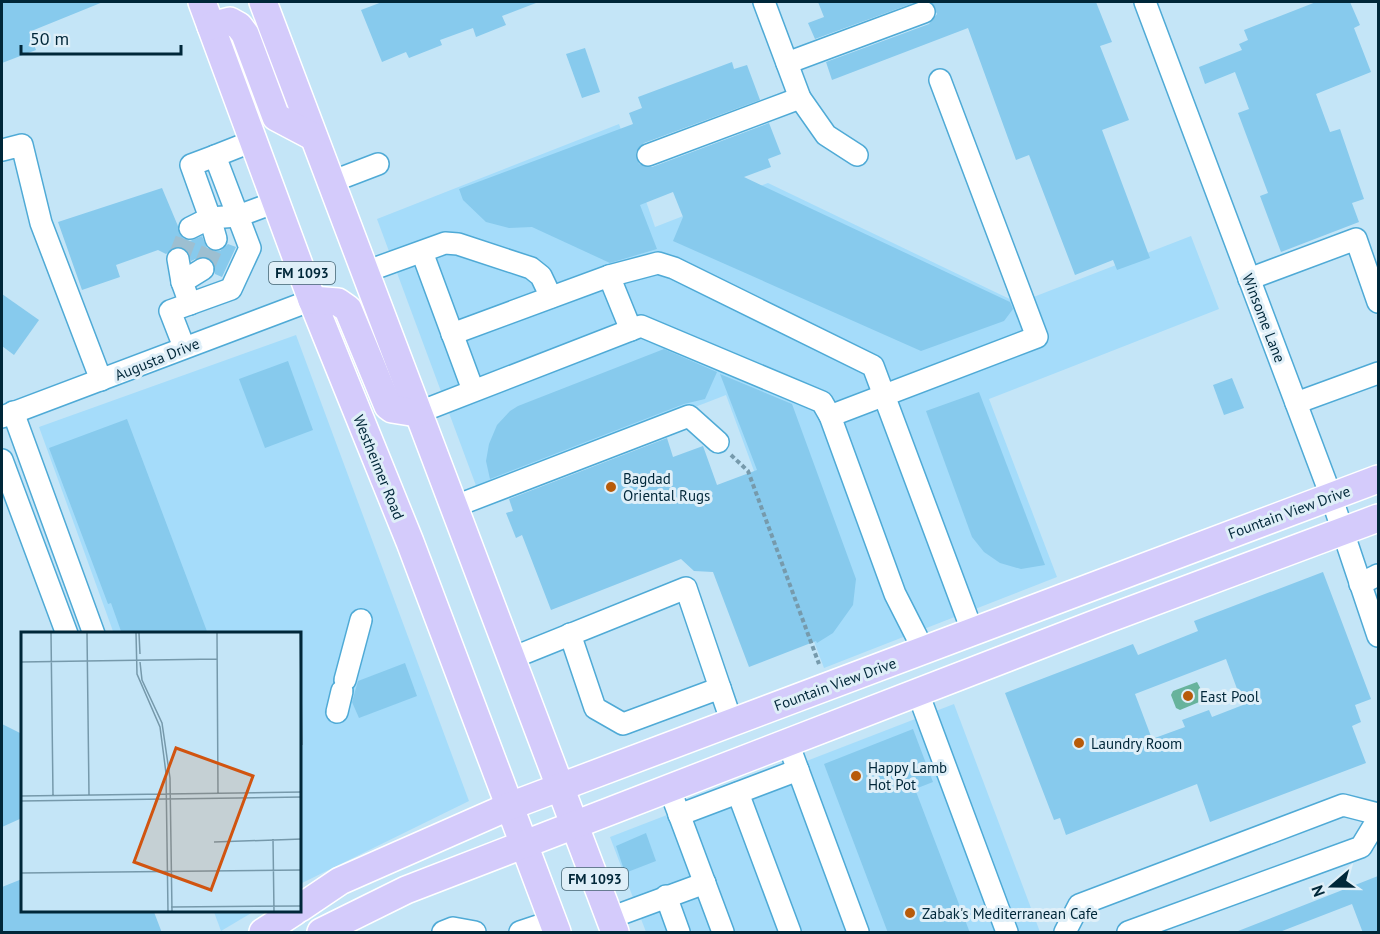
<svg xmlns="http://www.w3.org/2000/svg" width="1380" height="934" font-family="'PT Sans',sans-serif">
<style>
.built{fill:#a5dcfa}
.water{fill:#67b39c}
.building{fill:#87caed;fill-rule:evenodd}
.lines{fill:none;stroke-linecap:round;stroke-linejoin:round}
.minor-tunnel{stroke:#9dbfd1;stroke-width:21;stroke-dasharray:21 10;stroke-linecap:butt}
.minor-casing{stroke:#4faad6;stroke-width:24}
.major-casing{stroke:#fff;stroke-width:30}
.path{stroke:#769aac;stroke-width:4;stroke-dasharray:4.5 3;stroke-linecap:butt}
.minor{stroke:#fff;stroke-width:21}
.major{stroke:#d4cbfb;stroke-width:27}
.poi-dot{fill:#b85b0a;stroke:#dfeff8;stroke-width:2}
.labels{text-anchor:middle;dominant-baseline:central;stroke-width:6;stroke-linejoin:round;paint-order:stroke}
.shield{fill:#dfeff8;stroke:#436372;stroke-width:1.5}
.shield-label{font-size:14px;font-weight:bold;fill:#002739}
.street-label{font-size:15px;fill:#002739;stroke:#dfeff8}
.poi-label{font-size:15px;fill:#002739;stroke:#dfeff8;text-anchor:start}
.inset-road{fill:none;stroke:#7699ab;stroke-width:1.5}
.view{fill:#d15410;fill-opacity:0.15;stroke:#d15410;stroke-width:3}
.inset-edge{fill:none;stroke:#002739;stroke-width:3}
</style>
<rect width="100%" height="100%" fill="#c4e5f7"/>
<!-- built -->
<g class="built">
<polygon points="619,124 655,227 768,183 1018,303 1191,236 1219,309 989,399 1057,577 824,668 754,481 757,479 726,395 478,491 377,219"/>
<polygon points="296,335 469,801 300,884 300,634 114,634 39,427"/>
<polygon points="954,704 1040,932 646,932 610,837"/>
<polygon points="214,912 253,912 221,931"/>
</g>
<!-- water -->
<polygon class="water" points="1197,682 1205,697 1204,700 1180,710 1176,708 1171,695 1173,691"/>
<!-- building -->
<g class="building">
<polygon points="2,2 103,2 29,32 36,50 2,63"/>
<polygon points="382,2 536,2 536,3 502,16 506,25 476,37 473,28 440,40 442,45 409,58 406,52 382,62 361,10"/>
<polygon points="818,2 916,2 815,39 808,23 824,17"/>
<polygon points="931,2 1096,2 1112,42 1100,46 1129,120 1102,130 1150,258 1117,270 1113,260 1075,275 1029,155 1016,160 968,28 832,80 826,62 929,24 937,14"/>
<polygon points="1316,2 1350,2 1360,25 1354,28 1371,72 1316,94 1330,132 1340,129 1364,199 1352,203 1359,222 1281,252 1260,196 1268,193 1238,113 1249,109 1235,72 1205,84 1199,67 1242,50 1239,44 1248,40 1244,30"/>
<polygon points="585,48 600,92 582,98 566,54"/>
<polygon points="732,62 734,69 747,65 760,100 644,143 636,152 639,164 652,167 769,123 781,154 768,159 771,167 744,177 1010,302 1013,309 1004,321 921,351 673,241 683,217 673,192 640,205 657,249 610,263 532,227 509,228 486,222 463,200 459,189 633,124 629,113 642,108 638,97"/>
<polygon points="162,188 183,238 190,241 202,236 207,248 213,251 220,251 228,244 236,247 222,277 215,274 214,263 210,258 202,256 191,261 187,250 176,246 166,254 158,250 116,265 120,277 82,290 58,222"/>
<polygon points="2,294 39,320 14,355 2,346"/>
<polygon points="664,349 717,372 705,399 684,404 490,479 486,461 489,444 497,425 510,411 518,406"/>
<polygon points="288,361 313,430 265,448 239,379"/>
<polygon points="720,374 792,404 856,579 853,605 833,633 817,643 816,641 749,667 713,572 694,571 681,559 551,610 522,535 516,538 506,513 513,511 509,499 667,438 673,457 703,446 717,485 757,470"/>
<polygon points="1232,378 1244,408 1224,415 1213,385"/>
<polygon points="979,392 1045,565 1021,569 1000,563 984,552 972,537 926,411"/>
<polygon points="127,419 208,634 122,634 111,603 108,604 49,448"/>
<path d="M1323 572 1371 699 1355 705 1361 722 1352 726 1366 763 1210 822 1197 784 1066 835 1060 818 1054 820 1005 693 1133 644 1138 655 1198 631 1194 621ZM1226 659 1243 705 1212 717 1209 710 1182 720 1185 727 1152 739 1135 694Z"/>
<polygon points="405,663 417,696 359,718 352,702 358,681"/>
<polygon points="2,724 22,734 22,818 2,827"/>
<polygon points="913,729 933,782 915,789 970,933 888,933 824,764"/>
<polygon points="646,833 656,861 625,873 616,846"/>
<polygon points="1378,876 1378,933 1363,933 1352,904 1277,933 1233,933"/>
<polygon points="22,879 22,912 154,912 162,933 2,933 2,887"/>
</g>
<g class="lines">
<!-- minor-tunnel -->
<g class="minor-tunnel">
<polyline points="178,259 190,228"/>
<polyline points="203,269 216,239"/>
</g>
<defs>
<g id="minor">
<polyline points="764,2 800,98 826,135 857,155"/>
<polyline points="1145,2 1331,496 1378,636"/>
<polyline points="787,63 924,12"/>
<polyline points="2,150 22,145 41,223 101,380"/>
<polyline points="648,155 800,98"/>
<polyline points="215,156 191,165 210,218 238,216 276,202"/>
<polyline points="331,182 378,164"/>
<polyline points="190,228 210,218 216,239"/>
<polyline points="422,252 473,390"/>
<polyline points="178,259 182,282 190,304"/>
<polyline points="365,272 445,243 458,244 531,268 541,276 551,297"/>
<polyline points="609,276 631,330"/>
<polyline points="1249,279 1356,239 1378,302"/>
<polyline points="182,282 203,269"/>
<polyline points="452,334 609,276 658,263 674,268 873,366 973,633"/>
<polyline points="184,347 170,311 231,289 250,248 215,156 253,141"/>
<polyline points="1296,403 1378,373"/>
<polyline points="13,412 94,634"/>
<polyline points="417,413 641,326 822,402 830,416 895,594 924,651"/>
<polyline points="830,416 1037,337 940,80"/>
<polyline points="2,417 312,300"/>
<polyline points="2,460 67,634"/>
<polyline points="453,507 689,416 718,442"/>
<polyline points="1360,584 1378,575"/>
<polyline points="570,634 595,708 623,724 720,688 732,723"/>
<polyline points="512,658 686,588 720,688"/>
<polyline points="345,680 361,620"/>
<polyline points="918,693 1007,932"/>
<polyline points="337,712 342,691"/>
<polyline points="788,743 858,932"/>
<polyline points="670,790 723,932"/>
<polyline points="738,793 790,932"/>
<polyline points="679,815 798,770"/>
<polyline points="666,896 679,932"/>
<polyline points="610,918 705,883"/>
<polyline points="443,932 453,928 475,932"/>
<polyline points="520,932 553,921"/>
<polyline points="1065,932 1079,905 1343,805 1378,814"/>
<polyline points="1128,932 1361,847 1378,819"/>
</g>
<g id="major">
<polyline points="202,2 312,300 410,542 557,932"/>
<polyline points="263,2 615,932"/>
<polyline points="211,26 230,21 239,26 245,34 276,117 312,136"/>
<polyline points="312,300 338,302 348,309 388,406 392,409 417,413"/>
<polyline points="300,908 340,881 510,806 1378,479"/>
<polyline points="263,932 294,912"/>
<polyline points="321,932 406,890 1105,620 1378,518"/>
</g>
</defs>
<!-- minor casing -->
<use href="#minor" class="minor-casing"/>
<!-- major casing -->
<use href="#major" class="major-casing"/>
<!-- path -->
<polyline class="path" points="731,455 748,471 819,664"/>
<!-- minor -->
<use href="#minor" class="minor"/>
<!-- major -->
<use href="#major" class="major"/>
</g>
<!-- markers -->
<g class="poi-dot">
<circle cx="611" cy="487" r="6"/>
<circle cx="1188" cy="696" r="6"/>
<circle cx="1079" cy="743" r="6"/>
<circle cx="856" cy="776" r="6"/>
<circle cx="910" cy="913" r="6"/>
</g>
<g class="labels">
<!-- shield labels -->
<g class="shield">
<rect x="269" y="262" width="66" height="22" rx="4.5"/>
<rect x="562" y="868" width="66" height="22" rx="4.5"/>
</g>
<g class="shield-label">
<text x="302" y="273">FM 1093</text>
<text x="595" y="879">FM 1093</text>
</g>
<!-- street labels -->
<g class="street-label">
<text transform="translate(1264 318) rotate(69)">Winsome Lane</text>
<text transform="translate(157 359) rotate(-22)">Augusta Drive</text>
<text transform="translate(379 467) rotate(68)">Westheimer Road</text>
<text transform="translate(1289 512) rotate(-20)">Fountain View Drive</text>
<text transform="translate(835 684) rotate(-20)">Fountain View Drive</text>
</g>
<!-- poi labels -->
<g class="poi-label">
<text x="623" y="478">Bagdad<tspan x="623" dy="17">Oriental Rugs</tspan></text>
<text x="1200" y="696">East Pool</text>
<text x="1091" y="743">Laundry Room</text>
<text x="868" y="767">Happy Lamb<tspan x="868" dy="17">Hot Pot</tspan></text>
<text x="922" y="913">Zabak's Mediterranean Cafe</text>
</g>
</g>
<!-- overview -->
<g transform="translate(21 632)">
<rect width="280" height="280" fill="#c4e5f7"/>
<path class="inset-road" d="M30 1 32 163M66 1 68 163M115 1 116 42 139 95 145 141 147 280M118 1 119 22M196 1 197 161M279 1 281 113M0 30 196 27M119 30 121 48 141 91 149 146 151 280M0 164 281 160M0 169 281 165M252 207 253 280M193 210 281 207M0 241 281 238M150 275 281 274"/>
<path class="view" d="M155 116 232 144 190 258 113 230Z"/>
<rect width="280" height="280" class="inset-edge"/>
</g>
<!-- border -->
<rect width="1380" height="934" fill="none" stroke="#002739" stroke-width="6"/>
<!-- north arrow -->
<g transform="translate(1332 886) rotate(250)" stroke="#dfeff8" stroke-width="4.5" paint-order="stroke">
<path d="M0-4.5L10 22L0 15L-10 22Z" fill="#002739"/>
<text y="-9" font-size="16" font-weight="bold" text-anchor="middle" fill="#002739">N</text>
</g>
<!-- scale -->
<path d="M21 45v9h160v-9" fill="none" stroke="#002739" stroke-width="3"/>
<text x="30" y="45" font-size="18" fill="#002739" stroke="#dfeff8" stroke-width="4.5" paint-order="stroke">50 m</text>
</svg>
